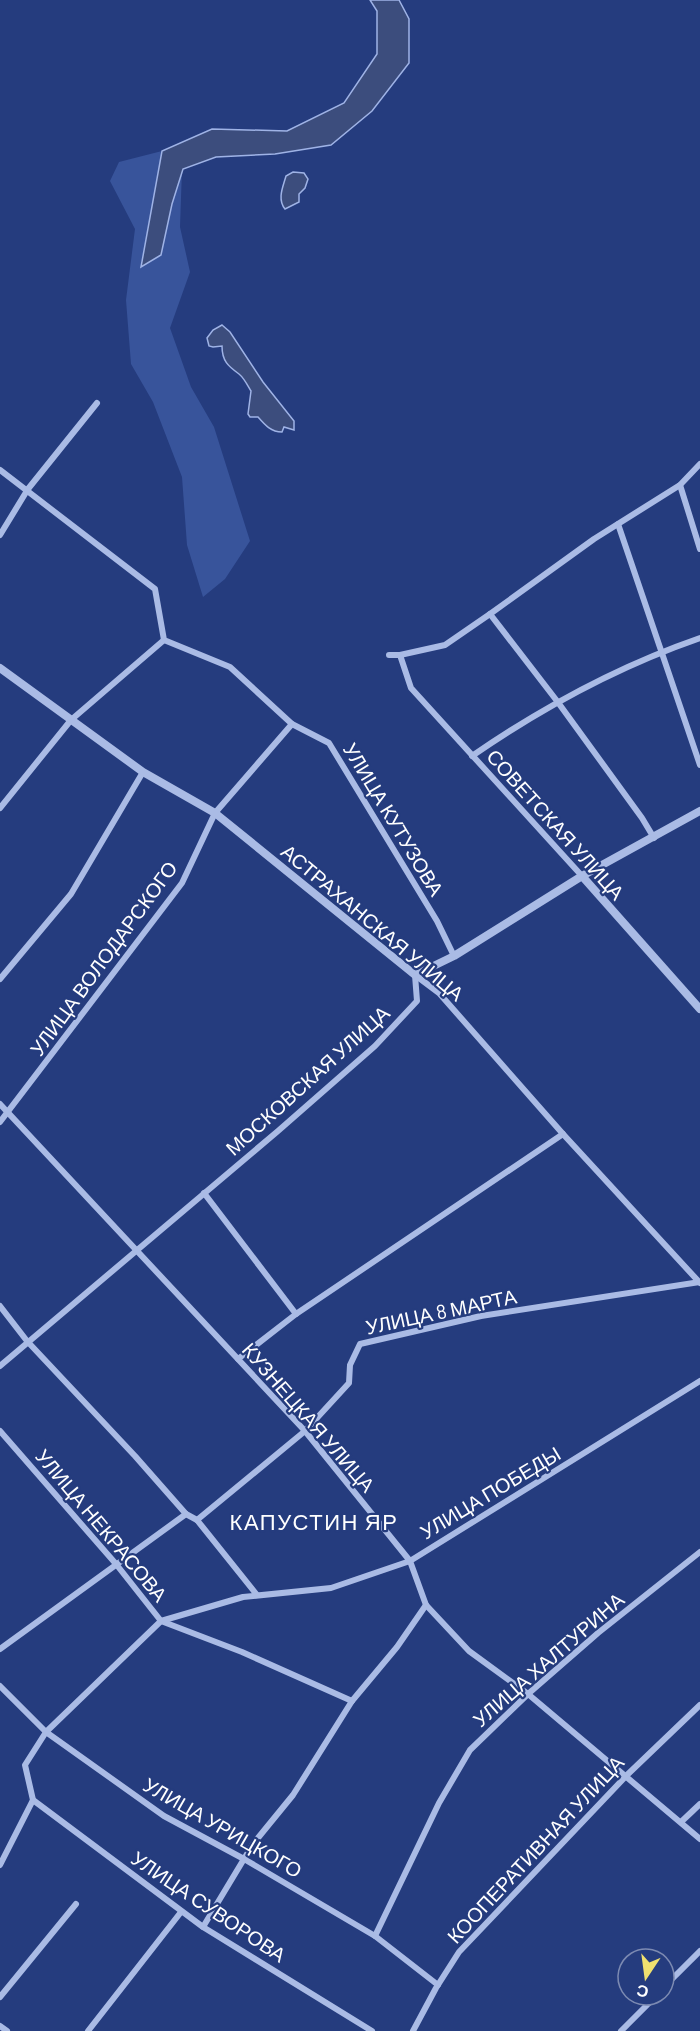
<svg xmlns="http://www.w3.org/2000/svg" width="700" height="2031" font-family="Barlow,sans-serif">
<style>
.green{fill:#38549b}
.water{fill:#3c4d7d;stroke:#9fb3e6;stroke-width:1.5}
.lines{fill:none;stroke-linecap:round;stroke-linejoin:round}
.minor{stroke:#aabbe5;stroke-width:6}
.tertiary{stroke:#aabbe5;stroke-width:8}
.labels{text-anchor:middle;dominant-baseline:central;stroke-width:4.5;stroke-linejoin:round;paint-order:stroke}
.street-label{font-size:20px;fill:#fff;stroke:#253c7e}
.quarter-label{font-size:22px;letter-spacing:1.5px;fill:#fff;stroke:#253c7e}
</style>
<rect width="100%" height="100%" fill="#253c7e"/>
<!-- green -->
<polygon class="green" points="162,151 141,266 172,204 182,169 180,227 190,272 170,328 191,387 214,427 250,541 225,579 203,597 187,545 182,477 153,402 131,364 126,300 135,229 110,181 119,162"/>
<!-- water -->
<g class="water">
<polygon points="370,0 399,0 409,19 409,63 372,111 331,145 275,154 216,157 183,169 172,204 161,255 141,267 162,151 212,129 287,131 344,103 377,54 377,11"/>
<path d="M293 172 304 173 308 179 305 188 299 194V202L285 209C277 199 283 187 286 176Z"/>
<path d="M222 325 230 332 263 382 294 421V430L284 427 282 432C271 432 265 425 258 417H250L248 414 251 391C248 386 244 378 239 374 228 366 222 361 222 346L213 347 209 346 207 338 213 330Z"/>
</g>
<g class="lines">
<!-- minor -->
<g class="minor">
<polyline points="0,470 155,589 164,640 230,667 292,724 329,743 437,921 454,956"/>
<polyline points="680,485 700,549"/>
<polyline points="618,524 700,765"/>
<polyline points="0,535 28,489 97,403"/>
<polyline points="490,614 557,701 642,818 654,838"/>
<polyline points="389,655 400,655 445,645 490,614 594,539 680,485 700,464"/>
<polyline points="400,655 411,688 582,876"/>
<path d="M472 756C543 707 619 666 700 638"/>
<polyline points="0,808 71,720 164,640"/>
<polyline points="415,975 439,993 563,1134 700,1283"/>
<polyline points="0,979 71,894 143,772"/>
<polyline points="0,1104 305,1431 410,1561 426,1605 469,1651 528,1694 700,1839"/>
<polyline points="0,1122 182,883 215,813 292,724"/>
<polyline points="204,1193 296,1314"/>
<polyline points="0,1306 27,1341 135,1456 186,1514 197,1520 257,1595"/>
<polyline points="238,1359 296,1314 563,1134"/>
<polyline points="0,1366 278,1131 375,1046 417,1001 415,975"/>
<polyline points="0,1431 116,1564 161,1621 242,1652 352,1701"/>
<polyline points="197,1520 305,1431 349,1383 350,1365 360,1344 481,1316 700,1282"/>
<polyline points="0,1649 186,1514"/>
<polyline points="0,1686 46,1732 164,1816 244,1859 375,1936 438,1985"/>
<polyline points="33,1800 203,1927 372,2031"/>
<polyline points="681,1822 700,1804"/>
<polyline points="0,1865 33,1800 25,1765 46,1732 161,1621 243,1597 331,1588 410,1561 700,1381"/>
<polyline points="203,1927 253,1844 293,1795 352,1701 397,1647 426,1605"/>
<polyline points="375,1936 439,1803 470,1750 528,1694 598,1633 700,1552"/>
<polyline points="664,1987 700,1951"/>
<polyline points="0,1997 76,1904"/>
<polyline points="0,2026 7,2031"/>
<polyline points="88,2031 181,1912"/>
<polyline points="413,2031 436,1988 459,1952 627,1775 700,1705"/>
<polyline points="621,2031 657,1995"/>
</g>
<!-- tertiary -->
<g class="tertiary">
<polyline points="0,668 143,772 215,813 415,975 454,956 582,876 700,811"/>
<polyline points="582,876 700,1009"/>
</g>
</g>
<g class="labels">
<!-- street labels -->
<g class="street-label">
<text transform="translate(394 819) rotate(59)">УЛИЦА КУТУЗОВА</text>
<text transform="translate(556 824) rotate(48)">СОВЕТСКАЯ УЛИЦА</text>
<text transform="translate(373 922) rotate(40)">АСТРАХАНСКАЯ УЛИЦА</text>
<text transform="translate(103 958) rotate(-54)">УЛИЦА ВОЛОДАРСКОГО</text>
<text transform="translate(307 1080) rotate(-42)">МОСКОВСКАЯ УЛИЦА</text>
<text transform="translate(441 1311) rotate(-12)">УЛИЦА 8 МАРТА</text>
<text transform="translate(309 1417) rotate(49)">КУЗНЕЦКАЯ УЛИЦА</text>
<text transform="translate(490 1492) rotate(-31)">УЛИЦА ПОБЕДЫ</text>
<text transform="translate(102 1525) rotate(50)">УЛИЦА НЕКРАСОВА</text>
<text transform="translate(548 1659) rotate(-41)">УЛИЦА ХАЛТУРИНА</text>
<text transform="translate(223 1827) rotate(30)">УЛИЦА УРИЦКОГО</text>
<text transform="translate(535 1849) rotate(-47)">КООПЕРАТИВНАЯ УЛИЦА</text>
<text transform="translate(209 1906) rotate(34)">УЛИЦА СУВОРОВА</text>
</g>
<!-- quarter labels -->
<g class="quarter-label">
<text x="314" y="1521">КАПУСТИН ЯР</text>
</g>
</g>
<!-- north arrow -->
<g transform="translate(646 1977) rotate(193)"><circle r="28" fill="#253c7e" stroke="#7c8ab2" stroke-width="1.5"/>
<path d="M0-4.5L10 22L0 15L-10 22Z" fill="#efe06f"/>
<text y="-9" font-size="16" font-weight="bold" text-anchor="middle" fill="#ffffff">С</text>
</g>
</svg>
